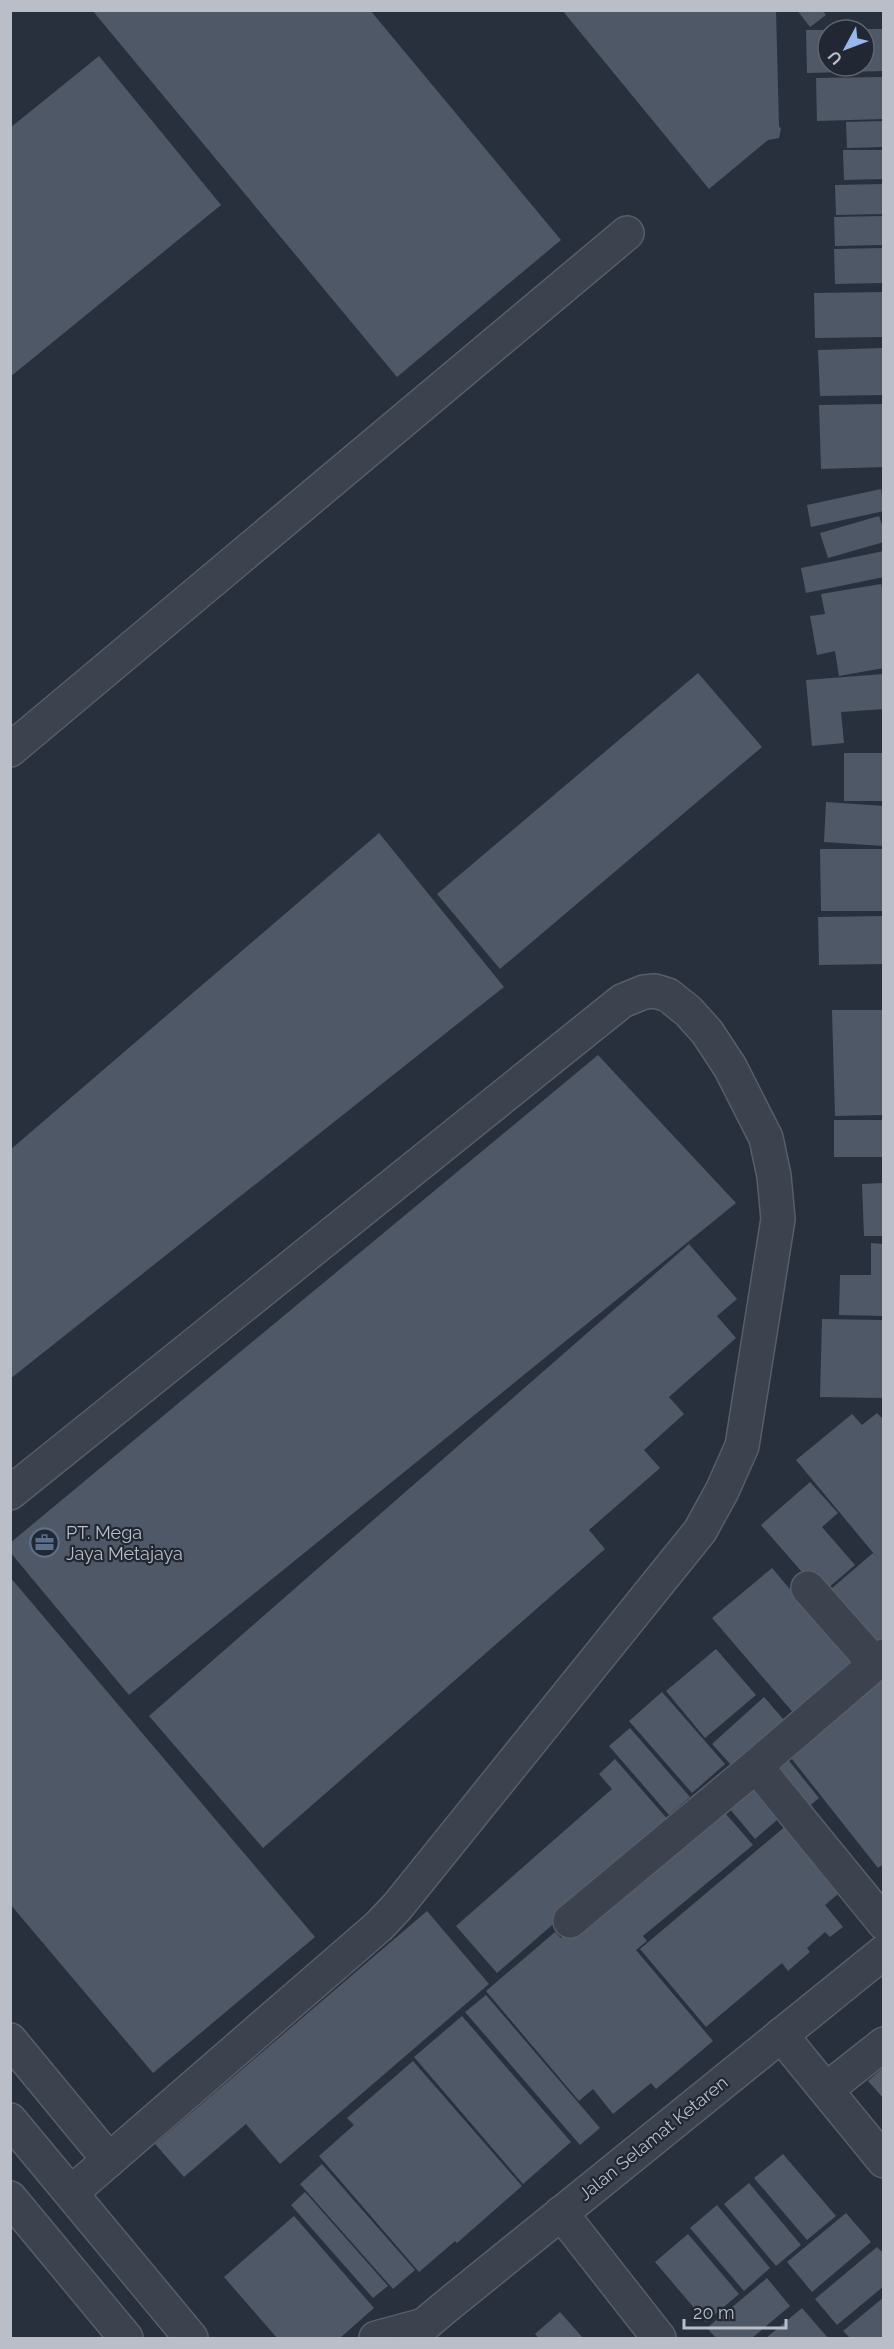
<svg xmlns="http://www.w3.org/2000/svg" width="894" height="2349" font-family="Raleway,sans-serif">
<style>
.building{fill:#4f5866}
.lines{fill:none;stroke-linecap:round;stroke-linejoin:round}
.minor-casing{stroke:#575e68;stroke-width:36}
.minor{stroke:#3c434e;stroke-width:33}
.labels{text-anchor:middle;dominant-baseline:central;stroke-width:4.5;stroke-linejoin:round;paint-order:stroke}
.poi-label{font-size:18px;fill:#b9bec8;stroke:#212833;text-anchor:start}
.street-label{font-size:18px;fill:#b9bec8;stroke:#212833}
</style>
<rect width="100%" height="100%" fill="#28303d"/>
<!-- building -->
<g class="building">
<polygon points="92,10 370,10 561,240 397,377"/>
<polygon points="562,10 776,10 779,126 781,129 779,138 768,140 709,189"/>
<polygon points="797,10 822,10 826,15 810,27"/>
<polygon points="864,29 884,29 884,71 807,73 806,30 828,30 828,66 864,66"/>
<polygon points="99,56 221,205 10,377 10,128"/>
<polygon points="884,77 884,119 817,121 816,78"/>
<polygon points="884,121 884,147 847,148 846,122"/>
<polygon points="843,150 884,150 884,179 844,180"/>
<polygon points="884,184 884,214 836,215 835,185"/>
<polygon points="884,216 884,245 835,246 834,217"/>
<polygon points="884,248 884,283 835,284 834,249"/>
<polygon points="884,292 884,337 815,338 814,293"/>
<polygon points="884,348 884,395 820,396 818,350"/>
<polygon points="884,404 884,467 821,469 819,405"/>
<polygon points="881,489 884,511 811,527 807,505"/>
<polygon points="879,516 884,531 884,542 828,558 820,533"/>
<polygon points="884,551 884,577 806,593 801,568"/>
<polygon points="881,584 884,594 884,668 839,676 835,651 817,655 810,616 825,614 821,594"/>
<polygon points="698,673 762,747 500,969 437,894"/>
<polygon points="883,674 884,709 841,712 844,743 812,746 806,680"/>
<rect x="844" y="753" width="40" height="48"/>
<polygon points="826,802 884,806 884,846 824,842"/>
<polygon points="379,833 504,987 10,1379 10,1150"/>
<polygon points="820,849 884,849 884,911 821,911"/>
<polygon points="884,916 884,964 819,965 818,917"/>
<polygon points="832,1010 884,1010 884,1115 835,1116"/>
<polygon points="598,1055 736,1203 129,1695 10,1552 10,1543"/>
<rect x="834" y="1120" width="50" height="37"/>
<polygon points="884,1183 884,1236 864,1236 862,1184"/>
<polygon points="871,1243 884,1244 884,1316 839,1315 840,1275 871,1275"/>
<polygon points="689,1244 737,1299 717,1316 736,1338 669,1397 684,1414 644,1450 660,1468 589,1530 605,1549 263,1848 149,1716"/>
<polygon points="822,1319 884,1320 884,1398 820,1397"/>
<polygon points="877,1413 884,1420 884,1643 881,1646 831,1589 873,1553 880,1561 796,1460 852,1414 862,1425"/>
<polygon points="810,1482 838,1513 822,1527 855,1565 821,1594 761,1525"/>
<polygon points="772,1568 855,1666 796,1716 712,1618"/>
<polygon points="10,1577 315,1937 153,2073 10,1904"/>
<polygon points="716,1649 756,1695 705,1738 666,1691"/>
<polygon points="884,1670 884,1864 878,1868 784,1749"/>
<polygon points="662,1692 725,1764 692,1793 629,1721"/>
<polygon points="764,1697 784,1720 733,1767 712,1744"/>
<polygon points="630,1728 690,1797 669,1815 609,1746"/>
<polygon points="781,1751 819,1798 801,1813 763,1766"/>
<polygon points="615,1759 670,1822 497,1973 456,1926 612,1789 599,1774"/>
<polygon points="755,1776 785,1813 755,1839 724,1802"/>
<polygon points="719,1806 753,1845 643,1936 647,1941 636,1950 713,2041 656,2089 651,2083 613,2114 593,2089 579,2101 486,1991 555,1932 561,1938"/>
<polygon points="794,1819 850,1884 825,1905 843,1927 830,1937 825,1932 807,1948 810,1952 788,1971 782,1963 706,2027 640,1949"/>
<polygon points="427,1911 489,1984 280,2164 246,2124 184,2177 155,2144"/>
<polygon points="486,1995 600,2128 580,2145 465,2012"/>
<polygon points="462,2016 571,2142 523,2184 414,2057"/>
<polygon points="413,2061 522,2186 457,2243 455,2241 419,2272 319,2156 354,2125 347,2118"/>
<polygon points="884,2067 884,2099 868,2081"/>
<polygon points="783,2154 836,2216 807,2240 754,2178"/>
<polygon points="322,2164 415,2270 393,2289 300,2184"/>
<polygon points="749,2183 801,2245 776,2266 724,2204"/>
<polygon points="305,2192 388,2286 373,2298 291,2205"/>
<polygon points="717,2205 770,2268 744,2291 690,2228"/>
<polygon points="846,2213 871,2242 812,2292 787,2262"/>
<polygon points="294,2216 374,2308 340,2338 277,2338 224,2277"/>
<polygon points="688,2234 739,2294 706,2322 655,2262"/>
<polygon points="877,2247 884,2254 884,2286 837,2325 815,2299"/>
<polygon points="767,2278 790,2306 752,2338 716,2338 707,2328"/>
<polygon points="884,2297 884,2338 850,2338 843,2331"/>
<polygon points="802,2308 828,2338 766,2338"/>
<polygon points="560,2312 583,2338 539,2338 535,2334"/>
</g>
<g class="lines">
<defs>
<g id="minor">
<polyline points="10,750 627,233"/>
<polyline points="10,1493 622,1001 644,992 655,991 668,995 688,1011 707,1032 730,1067 766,1138 774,1176 778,1219 742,1446 722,1491 700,1531 397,1907 379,1926 71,2193"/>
<polyline points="808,1588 875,1664"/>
<polyline points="756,1766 884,1923"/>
<polyline points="570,1921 756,1766 884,1656"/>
<polyline points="781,2035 884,2161"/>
<polyline points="10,2040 109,2160"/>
<polyline points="827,2089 884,2044"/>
<polyline points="10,2120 191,2338"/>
<polyline points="10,2198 126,2338"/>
<polyline points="561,2213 659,2338"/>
<polyline points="376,2338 424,2325"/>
<polyline points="416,2338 424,2325 443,2309 884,1952"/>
</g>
</defs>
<!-- minor casing -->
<use href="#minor" class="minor-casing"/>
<!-- minor -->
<use href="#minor" class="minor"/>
</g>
<!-- icons -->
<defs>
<symbol id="office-ring" viewBox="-11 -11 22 22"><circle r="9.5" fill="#212833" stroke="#5c6f8a" stroke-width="1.5"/><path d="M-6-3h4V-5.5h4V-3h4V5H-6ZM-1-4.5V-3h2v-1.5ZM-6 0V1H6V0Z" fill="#5c6f8a"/></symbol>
</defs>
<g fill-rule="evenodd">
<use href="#office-ring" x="28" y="1526" width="33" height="33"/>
</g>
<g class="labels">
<!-- poi labels -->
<g class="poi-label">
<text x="66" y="1532">PT. Mega<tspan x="66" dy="21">Jaya Metajaya</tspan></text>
</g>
<!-- street labels -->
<g class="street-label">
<text transform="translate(653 2138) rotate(-39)">Jalan Selamat Ketaren</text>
</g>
</g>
<!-- border -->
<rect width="894" height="2349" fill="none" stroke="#b9bec8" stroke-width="24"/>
<!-- north arrow -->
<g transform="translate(846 48) rotate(229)"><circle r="28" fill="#212833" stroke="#5e646f" stroke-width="1.5"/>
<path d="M0-4.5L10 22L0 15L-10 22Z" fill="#9ab6ec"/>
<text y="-9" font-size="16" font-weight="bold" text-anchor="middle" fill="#b9bec8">U</text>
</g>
<!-- scale -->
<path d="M684 2319v9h102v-9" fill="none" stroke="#b9bec8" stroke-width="3"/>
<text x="693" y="2319" font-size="18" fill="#b9bec8" stroke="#212833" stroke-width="4.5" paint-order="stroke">20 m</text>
</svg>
